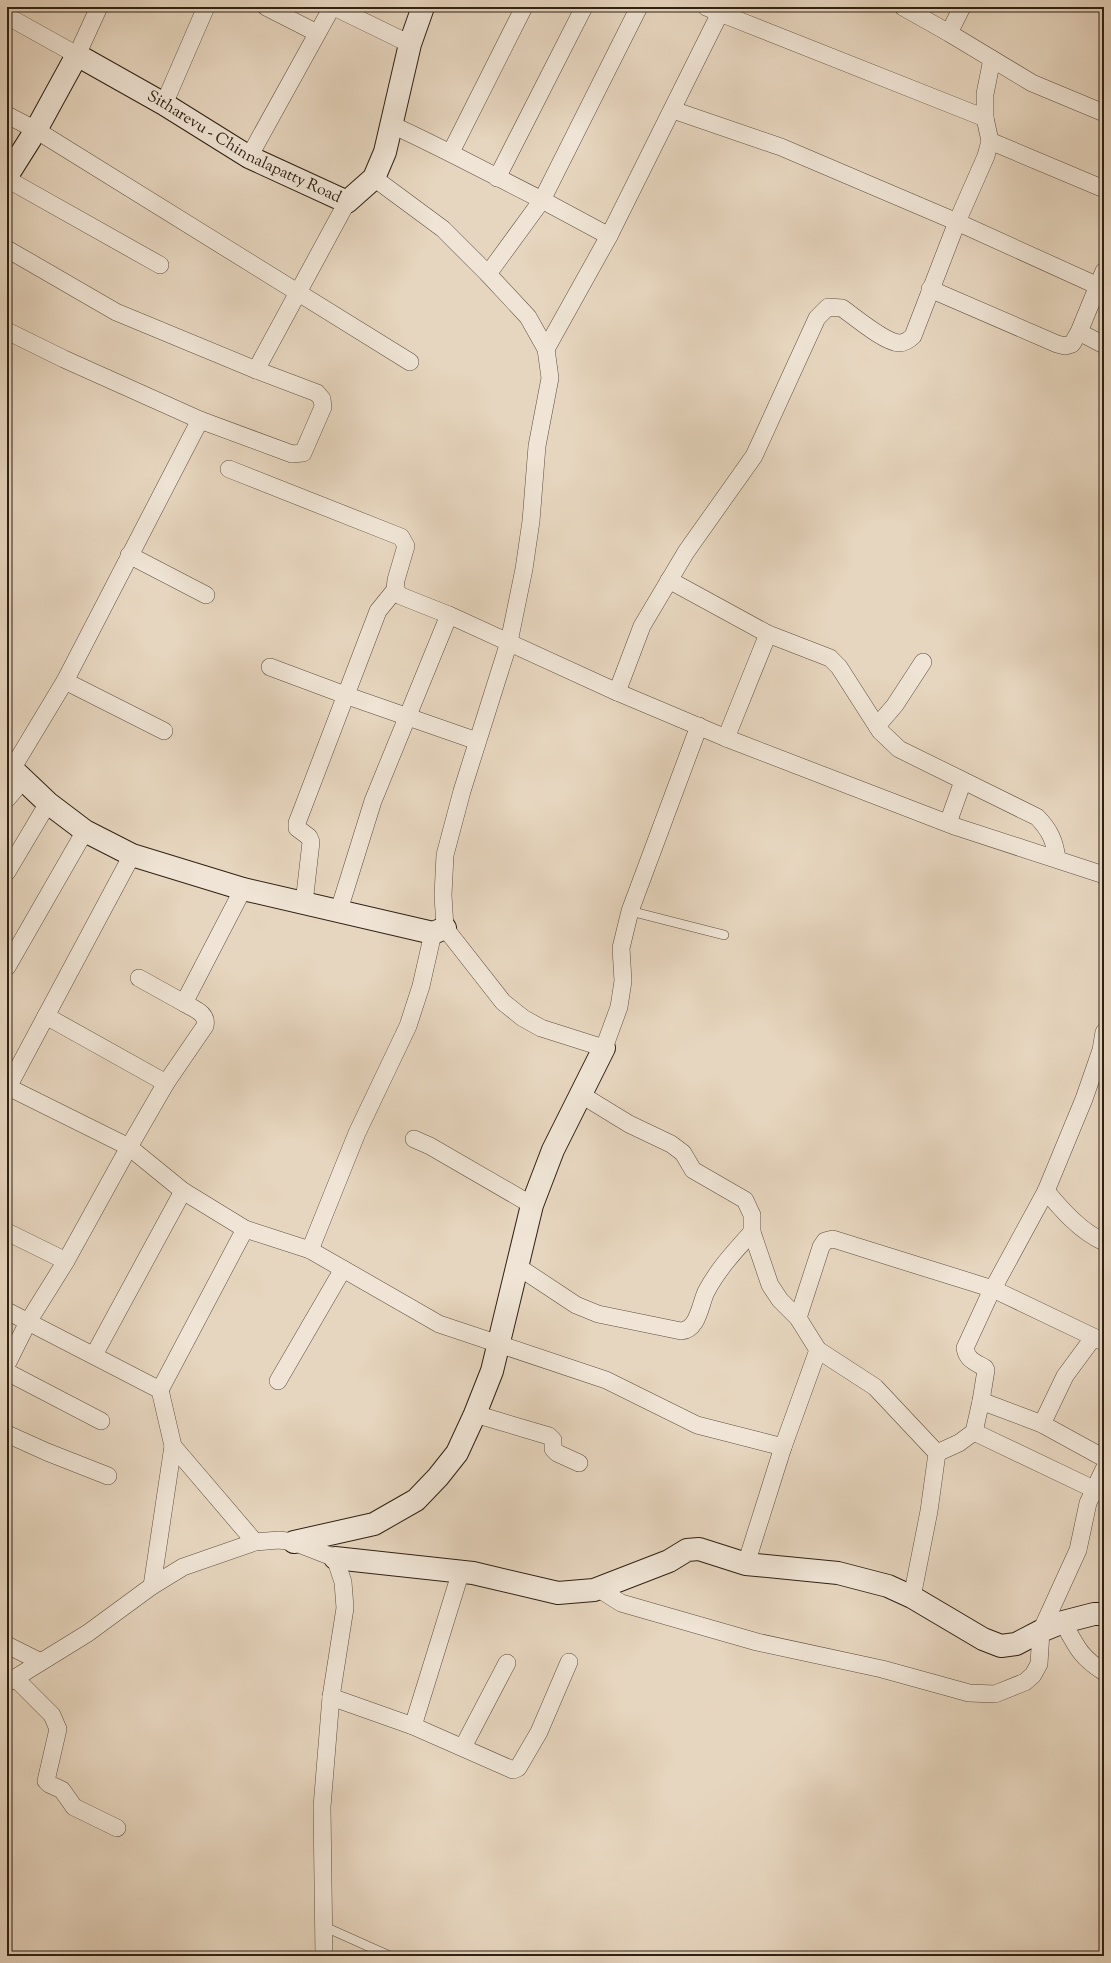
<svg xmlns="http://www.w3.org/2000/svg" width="1111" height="1963" font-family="'Sorts Mill Goudy',serif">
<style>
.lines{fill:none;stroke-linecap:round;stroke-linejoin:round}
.lane-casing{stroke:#5d4e3e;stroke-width:10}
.street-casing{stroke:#5d4e3e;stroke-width:18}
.secondary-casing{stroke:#2f2113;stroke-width:24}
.lane{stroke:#efe4d5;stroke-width:9}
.street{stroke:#efe4d5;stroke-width:17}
.secondary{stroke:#efe4d5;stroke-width:22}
.labels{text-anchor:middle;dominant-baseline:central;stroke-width:3.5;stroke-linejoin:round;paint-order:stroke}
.street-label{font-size:16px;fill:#2f2113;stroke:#efe4d5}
</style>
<rect width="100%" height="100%" fill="#e7d6bf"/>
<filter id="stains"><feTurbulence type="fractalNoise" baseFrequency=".005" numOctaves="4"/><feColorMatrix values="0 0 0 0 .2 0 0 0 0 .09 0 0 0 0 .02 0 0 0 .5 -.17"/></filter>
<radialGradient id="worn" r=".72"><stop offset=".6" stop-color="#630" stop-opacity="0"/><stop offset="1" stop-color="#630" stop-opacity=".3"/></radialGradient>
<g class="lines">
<defs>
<g id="lane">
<polyline points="630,911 724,935"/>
<polyline points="325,1927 390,1956"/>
</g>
<g id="street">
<polyline points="266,7 317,33"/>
<polyline points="334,7 410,44"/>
<polyline points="723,7 720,13 985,118"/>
<polyline points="903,7 949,33 962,7"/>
<polyline points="7,16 77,55 99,7"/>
<polyline points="949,33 1032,83 1104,113"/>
<polyline points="164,104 206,7"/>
<polyline points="673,110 781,147 957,222 1098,286"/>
<polyline points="7,115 36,130 410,362"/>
<path d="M392 125C443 148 492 175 542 200L639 7"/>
<polyline points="990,141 1104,189"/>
<polyline points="451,152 524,7"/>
<polyline points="249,157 332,7"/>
<polyline points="374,178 443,229 488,274 528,317 546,349 550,378 537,446 531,521 524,569 509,642 462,791 445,855 443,895 445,928 503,1002 523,1018 541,1028 604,1048 619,1007 623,981 621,948 630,911 699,726"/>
<polyline points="497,178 584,7"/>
<polyline points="7,179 160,265"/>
<polyline points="7,249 116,312 256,370 317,393 322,399 323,407 303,453 292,454 200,420 64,359 7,331"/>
<polyline points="488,274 542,200 609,236"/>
<polyline points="930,289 1057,344 1065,346 1072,344 1079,332 1104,271"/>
<polyline points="1079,332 1104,345"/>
<polyline points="546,349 609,236 720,13 706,7"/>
<polyline points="256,370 347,202"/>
<polyline points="229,469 401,537 406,546 396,580 395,590 401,596 449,615 617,692 726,738 957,827 1104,875"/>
<polyline points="129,555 206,595"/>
<path d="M669 580 768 634 830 658 839 667 880 731 899 749 1037 817C1050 830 1055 842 1057 859"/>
<polyline points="270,667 345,695 477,741"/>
<polyline points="65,681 164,731"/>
<path d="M617 692 642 626 686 552 754 456 817 318 828 307 842 308C855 317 884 342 899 343 905 343 909 340 913 336L957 222 986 156 990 141 985 118V94L992 59"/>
<polyline points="877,726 895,705 923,662"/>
<polyline points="726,738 768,634"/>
<polyline points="12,769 65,681 200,420"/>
<polyline points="7,799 23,780"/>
<polyline points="948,823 963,781"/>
<polyline points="7,872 48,803"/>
<polyline points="304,903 311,842 309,837 297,828 297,823 378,611 395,590"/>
<polyline points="339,910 373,801 449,615"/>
<polyline points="7,967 85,831"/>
<polyline points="139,978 184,1003"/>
<polyline points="46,1016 166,1083"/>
<path d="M8 1087 129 1147 166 1083 205 1026C208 1013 194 1009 184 1003L243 889"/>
<polyline points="7,1089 132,855"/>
<polyline points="580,1094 629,1124 671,1144 683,1153 693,1170 745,1200 752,1215 752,1232 770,1285 780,1300 798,1318 818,1350 875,1387 937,1453 929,1511 912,1597"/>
<polyline points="414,1139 430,1146 532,1205"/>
<path d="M1046 1191C1062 1210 1080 1231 1104 1242"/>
<polyline points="245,1229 310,1250 439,1324 606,1380 697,1425 783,1447"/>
<polyline points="7,1232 66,1261 28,1322 7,1364"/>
<polyline points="310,1250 357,1133 408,1026 421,986 433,933"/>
<polyline points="66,1261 129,1147 183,1191 245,1229 160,1390"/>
<path d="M517 1266 576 1305 598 1314 681 1331C698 1330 700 1305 706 1292 718 1269 735 1251 752 1232"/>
<polyline points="7,1311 160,1390 173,1446 152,1586"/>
<polyline points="798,1318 821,1247 825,1241 833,1239 993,1289 1104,1342"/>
<polyline points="94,1355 183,1191"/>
<polyline points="7,1372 101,1421"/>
<polyline points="278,1381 343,1269"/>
<polyline points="981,1401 1042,1424 1104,1458"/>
<polyline points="475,1414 549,1436 553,1440 553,1449 557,1453 579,1463"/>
<polyline points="1042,1424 1065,1376 1093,1338"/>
<polyline points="974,1432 1104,1494"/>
<polyline points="7,1434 47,1452 108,1476"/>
<polyline points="173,1446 255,1542"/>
<path d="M937 1453 959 1443 974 1432 981 1401 986 1370 985 1368C975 1362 967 1360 965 1348L989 1296 1046 1191 1084 1099 1101 1050 1104 1032"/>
<polyline points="746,1564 783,1447 818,1350"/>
<polyline points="599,1589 621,1603 757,1642 882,1669 969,1693 995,1694 1025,1682 1033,1675 1039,1664 1041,1631 1078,1550 1088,1503 1104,1469"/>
<path d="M1063 1622C1076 1646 1080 1657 1104 1672"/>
<polyline points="7,1645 41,1662"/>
<polyline points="15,1678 52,1715 58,1729 46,1781 49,1784 62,1790 74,1807 117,1828"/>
<polyline points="7,1683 88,1633 152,1586 183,1567 255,1542 279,1540 294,1542 335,1558 343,1582 345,1608 331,1697 322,1807 324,1956"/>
<polyline points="331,1697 413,1726 513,1770 518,1768 539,1732 569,1662"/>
<polyline points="413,1726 461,1571"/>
<polyline points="463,1747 507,1663"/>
</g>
<g id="secondary">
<path id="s1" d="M7 176 36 130 77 55 164 104 249 157 347 202 374 178 385 152 410 44 423 7"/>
<polyline points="7,764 48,803 85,831 132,855 243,889 433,933 445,928"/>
<polyline points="294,1542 374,1524 416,1500 438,1477 457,1453 475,1414 492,1371 532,1205 553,1150 604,1048"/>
<polyline points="335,1558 473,1573 558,1593 594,1590 669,1561 687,1550 699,1549 746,1564 838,1573 888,1586 912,1597 983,1639 1001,1646 1016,1644 1041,1631 1063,1622 1094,1614 1104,1614"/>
</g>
</defs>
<!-- lane casing -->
<use href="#lane" class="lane-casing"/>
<!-- street casing -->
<use href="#street" class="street-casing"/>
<!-- secondary casing -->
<use href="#secondary" class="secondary-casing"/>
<!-- lane -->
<use href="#lane" class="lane"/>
<!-- street -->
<use href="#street" class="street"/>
<!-- secondary -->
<use href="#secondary" class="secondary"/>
</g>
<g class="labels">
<!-- street labels -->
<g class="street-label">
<text stroke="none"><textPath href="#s1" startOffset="331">Sitharevu - Chinnalapatty Road</textPath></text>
</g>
</g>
<!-- margin -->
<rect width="1111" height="1963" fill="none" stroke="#e7d6bf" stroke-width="24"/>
<rect x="8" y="8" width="1095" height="1947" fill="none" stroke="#2f2113" stroke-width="2"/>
<rect x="12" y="12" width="1087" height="1939" fill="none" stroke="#2f2113"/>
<rect width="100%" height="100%" filter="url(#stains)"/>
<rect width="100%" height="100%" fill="url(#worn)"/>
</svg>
